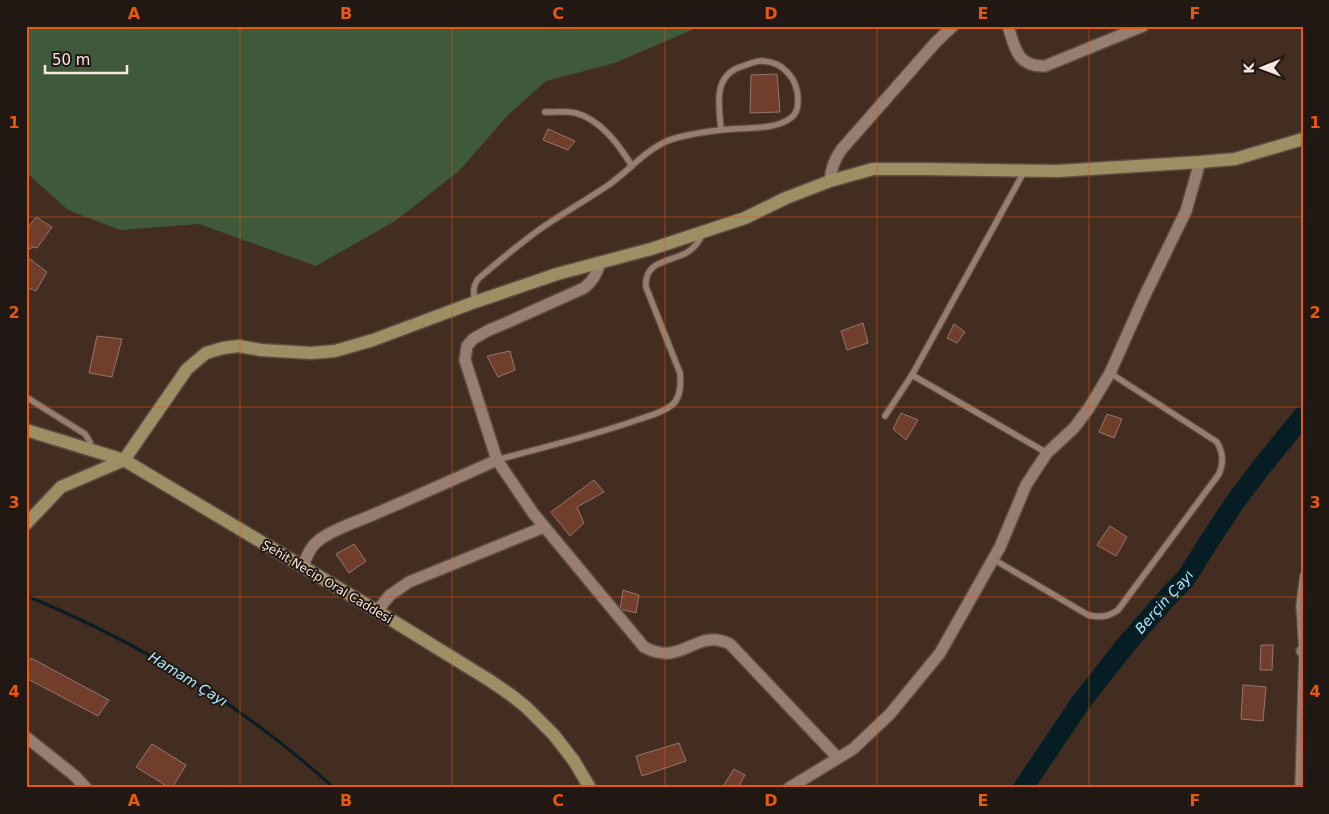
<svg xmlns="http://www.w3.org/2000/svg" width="1329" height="814" font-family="'DejaVu Sans',sans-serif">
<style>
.green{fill:#3e5a3a}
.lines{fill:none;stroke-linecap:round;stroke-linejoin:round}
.stream{stroke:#071d24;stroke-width:3}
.river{stroke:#071d24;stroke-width:20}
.building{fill:#713e2c;stroke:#94776e}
.lane-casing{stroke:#5e4c42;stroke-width:8}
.street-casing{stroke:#5e4c42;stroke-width:14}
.secondary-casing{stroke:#5e4c42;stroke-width:15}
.lane{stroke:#987e70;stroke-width:5.5}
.street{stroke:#987e70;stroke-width:11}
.secondary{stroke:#9d8f64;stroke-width:12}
.grid{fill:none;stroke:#e8590c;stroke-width:1;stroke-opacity:0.55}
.labels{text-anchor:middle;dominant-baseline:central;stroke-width:4;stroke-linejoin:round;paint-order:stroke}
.street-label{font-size:12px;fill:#f6e7e0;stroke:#221813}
.water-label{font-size:14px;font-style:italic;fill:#afe9fc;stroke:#221813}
.neatline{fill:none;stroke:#e8590c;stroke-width:2}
.grid-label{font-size:16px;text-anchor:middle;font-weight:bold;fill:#e8590c}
</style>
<rect width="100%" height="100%" fill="#432d21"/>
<!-- green -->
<polygon class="green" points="26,26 701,26 615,63 546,81 507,116 459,171 395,221 316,266 199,224 120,230 68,210 26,172"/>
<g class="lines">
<!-- stream -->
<path class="stream" d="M26 594 34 599C146 646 244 706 334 788"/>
<!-- river -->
<path class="river" id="s1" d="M1023 788 1081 702 1125 646 1165 600 1186 578 1210 540 1235 502 1263 465 1303 416"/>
</g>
<!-- building -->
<g class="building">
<polygon points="777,74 780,112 750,113 751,75"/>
<polygon points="548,129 575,141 568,150 543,140"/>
<polygon points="36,217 52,227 37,248 33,247 26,251 26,230"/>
<polygon points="26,256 47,272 36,291 26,287"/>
<polygon points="863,323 868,343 847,350 841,331"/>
<polygon points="954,324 965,332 957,343 947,338"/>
<polygon points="97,336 122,339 112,377 89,373"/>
<polygon points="510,351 515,370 498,377 487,356"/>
<polygon points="901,413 918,420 906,440 893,429"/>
<polygon points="1107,414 1122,419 1114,438 1099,432"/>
<polygon points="594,480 604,492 577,507 584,523 570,536 551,512"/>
<polygon points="1110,526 1127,537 1116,556 1097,545"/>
<polygon points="354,544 366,561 349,573 336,554"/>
<polygon points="623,590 639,595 636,613 620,609"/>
<polygon points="1261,645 1273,645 1272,670 1260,670"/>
<polygon points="31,658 109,700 98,716 26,678 26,665"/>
<polygon points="1243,685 1266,687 1263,721 1241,719"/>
<polygon points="679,743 686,761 642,776 636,756"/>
<polygon points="152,744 186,765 172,788 170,788 136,767"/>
<polygon points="734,769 745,775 738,788 722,788"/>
</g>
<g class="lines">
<defs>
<g id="lane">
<path d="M545 112C555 112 566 111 576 113 601 120 619 145 632 166"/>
<path d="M475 301C473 292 473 286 478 279 499 261 520 243 543 227 565 212 588 199 610 184 629 170 645 151 667 141 679 136 708 131 722 130 743 127 776 131 792 117 797 113 798 107 798 100 798 79 783 61 761 61 755 61 749 64 743 66 712 75 719 105 721 130"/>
<polyline points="912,375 1047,453"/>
<polyline points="26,397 85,434 90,442 90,450"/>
<polyline points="885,416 912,375 1025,170"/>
<path d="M497 460C544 447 592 436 637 420 649 416 662 413 672 405 681 398 681 384 680 373L646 287C644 263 665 262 682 255 689 252 696 246 700 239V233"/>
<path d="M993 559 1088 615C1099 618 1109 617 1118 610L1219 474C1224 462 1223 453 1217 442L1110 373"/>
<polyline points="1298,788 1302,651 1299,605 1303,575"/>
</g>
<g id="street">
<path d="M1008 26C1015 48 1017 67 1045 66L1143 26"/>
<path d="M830 181C831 169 834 160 841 150L936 42 953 26"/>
<path d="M600 263C597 274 593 281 584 288L506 323 489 330 473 339 467 346 465 360 497 460 533 513 644 647C683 668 695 627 730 644L838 758"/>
<path d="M303 567C306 557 310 547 318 541 332 529 360 521 377 513 417 496 457 478 497 460"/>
<polyline points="377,611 390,595 409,582 544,527"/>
<polyline points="1302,651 1303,651"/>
<polyline points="26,737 75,776 86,788"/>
<polyline points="789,788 853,749 890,714 940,653 1000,547 1026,485 1047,453 1074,428 1089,408 1110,373 1144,297 1186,211 1200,162"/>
</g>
<g id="secondary">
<polyline points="26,430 124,460 377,611 489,680 511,695 526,707 554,735 574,761 590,788"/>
<polyline points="26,524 61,487 124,460 187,369 206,353 223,348 239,346 261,350 311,353 335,351 373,340 475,302 557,274 651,249 745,218 786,198 830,181 873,169 923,169 1058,171 1200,162 1235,159 1303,139"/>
</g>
</defs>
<!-- lane casing -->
<use href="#lane" class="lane-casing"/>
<!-- street casing -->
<use href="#street" class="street-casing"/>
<!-- secondary casing -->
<use href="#secondary" class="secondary-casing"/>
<!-- lane -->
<use href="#lane" class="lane"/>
<!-- street -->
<use href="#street" class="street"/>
<!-- secondary -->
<use href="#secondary" class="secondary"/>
</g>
<!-- grid -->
<path class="grid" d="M240 26V788M452 26V788M665 26V788M877 26V788M1089 26V788M26 217H1303M26 407H1303M26 597H1303"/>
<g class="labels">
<!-- street labels -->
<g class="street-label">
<text transform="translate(327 582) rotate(31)">Şehit Necip Oral Caddesi</text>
</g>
<!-- water labels -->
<g class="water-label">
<text stroke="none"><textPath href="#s1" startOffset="234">Berçin Çayı</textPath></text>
<text transform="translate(188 679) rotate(32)">Hamam Çayı</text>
</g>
</g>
<!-- border -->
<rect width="1329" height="814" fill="none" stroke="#221813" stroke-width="55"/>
<!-- north arrow -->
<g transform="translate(1262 68) rotate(269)" stroke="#221813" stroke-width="4" paint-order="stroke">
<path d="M0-4L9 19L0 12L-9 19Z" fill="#f6e7e0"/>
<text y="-8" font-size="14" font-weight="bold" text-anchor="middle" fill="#f6e7e0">K</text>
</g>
<!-- scale -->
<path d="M45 65v8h82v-8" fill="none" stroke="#f6e7e0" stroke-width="2.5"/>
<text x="52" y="65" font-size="15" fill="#f6e7e0" stroke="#221813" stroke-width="4" paint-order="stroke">50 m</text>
<rect x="28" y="28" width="1274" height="758" class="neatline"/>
<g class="grid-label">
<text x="134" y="19">A</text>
<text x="346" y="19">B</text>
<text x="558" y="19">C</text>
<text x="771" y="19">D</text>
<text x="983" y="19">E</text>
<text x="1195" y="19">F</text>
<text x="14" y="128">1</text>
<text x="1315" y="128">1</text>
<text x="14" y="318">2</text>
<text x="1315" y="318">2</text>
<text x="14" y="508">3</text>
<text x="1315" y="508">3</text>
<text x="14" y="697">4</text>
<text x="1315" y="697">4</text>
<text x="134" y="806">A</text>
<text x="346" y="806">B</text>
<text x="558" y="806">C</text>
<text x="771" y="806">D</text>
<text x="983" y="806">E</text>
<text x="1195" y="806">F</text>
</g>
</svg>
